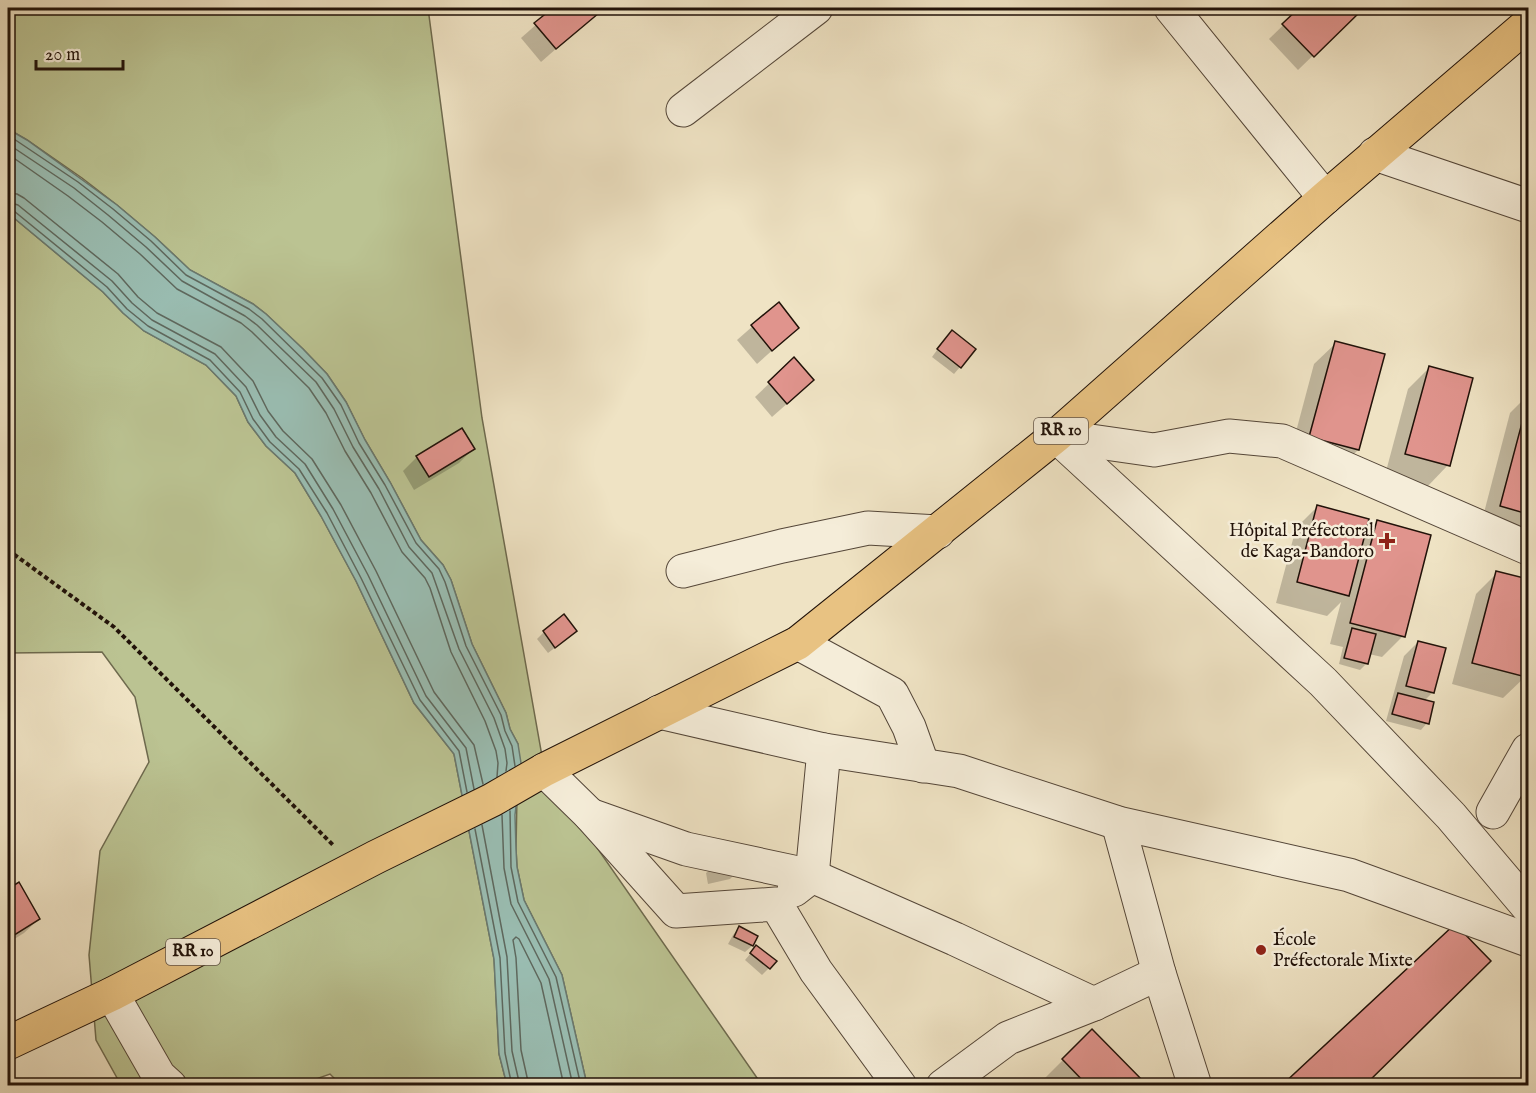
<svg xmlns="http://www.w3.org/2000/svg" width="1536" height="1093" font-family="'IM FELL English',serif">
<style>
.green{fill:#bbc392;stroke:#6e6a4e;stroke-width:1.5}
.water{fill:#9abeb3;stroke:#6a796f;stroke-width:1.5}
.shadow{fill:#0003}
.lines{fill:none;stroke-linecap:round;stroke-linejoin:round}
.shore{stroke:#5e685e;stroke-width:1.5}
.building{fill:#e0948d;stroke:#211209;stroke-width:1.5}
.minor-casing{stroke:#544638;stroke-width:35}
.major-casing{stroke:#211209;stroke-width:35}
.path{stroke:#211209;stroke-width:4;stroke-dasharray:4.5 3;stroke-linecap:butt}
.minor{stroke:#f5edd9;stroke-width:33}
.major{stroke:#e8c282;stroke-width:33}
.poi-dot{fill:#8f2418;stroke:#f5edd9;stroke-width:2}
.labels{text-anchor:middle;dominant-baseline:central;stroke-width:5;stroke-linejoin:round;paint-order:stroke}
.shield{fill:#f5edd9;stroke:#615447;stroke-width:1.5}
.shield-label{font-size:16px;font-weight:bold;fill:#211209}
.poi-label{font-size:18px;fill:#211209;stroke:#f5edd9;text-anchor:end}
</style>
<rect width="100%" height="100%" fill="#efe3c4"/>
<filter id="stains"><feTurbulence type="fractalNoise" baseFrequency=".00333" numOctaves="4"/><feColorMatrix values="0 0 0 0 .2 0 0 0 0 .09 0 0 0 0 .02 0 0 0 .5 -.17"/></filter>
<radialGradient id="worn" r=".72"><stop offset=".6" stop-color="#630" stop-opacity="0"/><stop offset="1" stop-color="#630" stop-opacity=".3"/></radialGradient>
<!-- green -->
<g class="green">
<polygon points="8,8 428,8 482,418 545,773 762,1085 587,1085 562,975 524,900 517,867 516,849 518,744 510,729 506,713 472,644 451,580 443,565 421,540 390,482 365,440 346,402 327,374 303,349 266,314 253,304 190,270 155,237 117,205 82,178 27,140 8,129"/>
<polygon points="8,213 103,292 123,313 144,331 206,365 236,396 248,422 266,446 295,473 321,516 356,581 414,703 454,754 494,959 499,1054 507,1085 341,1085 330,1074 310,1081 308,1085 121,1085 96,1040 89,955 100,851 149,762 135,697 102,652 8,653"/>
</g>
<!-- water -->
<polygon class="water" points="8,129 27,140 117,205 155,237 190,270 253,304 266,314 303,349 327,374 346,402 365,440 390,482 421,540 443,565 451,580 472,644 506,713 510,729 518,744 521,763 515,815 516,849 517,867 524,900 562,975 587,1085 507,1085 499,1054 494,959 454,754 414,703 356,581 321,516 295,473 266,446 248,422 236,396 206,365 144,331 123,313 103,292 8,213"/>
<!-- shadow -->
<g class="shadow">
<polygon points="555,8 593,8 597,13 541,62 521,38"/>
<polygon points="1301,8 1362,8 1298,70 1269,39"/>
<polygon points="778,304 797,328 757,364 737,340"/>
<polygon points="945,339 960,367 954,374 932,357"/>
<polygon points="1336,343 1383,355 1358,450 1337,471 1289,458 1314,364"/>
<polygon points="794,360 798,394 772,417 755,397"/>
<polygon points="1429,368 1448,465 1427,487 1385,475 1408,389"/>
<polygon points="1528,395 1528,540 1480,528 1510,413"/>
<polygon points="473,449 459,463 414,490 403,471 417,457"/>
<polygon points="1317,507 1363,536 1378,522 1403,636 1382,657 1369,654 1367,663 1360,670 1339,664 1343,647 1330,644 1341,602 1327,616 1276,603 1296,528"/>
<polygon points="1497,573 1528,581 1528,661 1525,677 1503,698 1452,684 1476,594"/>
<polygon points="544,632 569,637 548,653 537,639"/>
<polygon points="1418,642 1433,692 1424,701 1427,723 1421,730 1386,721 1404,656"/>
<polygon points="713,867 737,872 730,879 708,884 706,873"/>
<polygon points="19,884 39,919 24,933 8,943 8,891"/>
<polygon points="739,928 756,936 752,946 745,952 728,944 733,935"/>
<polygon points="756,947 769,968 762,975 745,960"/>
<polygon points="1092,1031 1146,1086 1046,1086 1042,1081"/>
</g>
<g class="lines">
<!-- shore -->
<g class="shore">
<polyline points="8,135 78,182 113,209 151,241 186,275 249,309 262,319 322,378 341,405 359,443 385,485 416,543 439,569 445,582 466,646 501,715 505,731 512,746 515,766"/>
<polyline points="8,144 74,188 108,215 146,247 182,281 245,316 257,325 316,382 334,409 353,447 379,489 409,547 432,573 459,649 494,718 505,749 507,763 506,771"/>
<polyline points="8,154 68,196 102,222 140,254 177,289 241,323 252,332 309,388 326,413 345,451 371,493 402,552 425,578 430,588 451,652 485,721 496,751 498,763 497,777"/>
<polyline points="8,193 17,194 24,198 118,274 138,297 157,313 221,347 253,381 268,411 283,431 312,459 341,505 376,571 434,692 474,745 483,784"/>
<polyline points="8,202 18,205 112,281 132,303 152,320 215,354 246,387 260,415 276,437 305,464 333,509 368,575 426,696 466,748 474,789"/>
<polyline points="8,209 14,211 107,287 127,309 148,326 210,360 240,392 253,419 270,442 299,469 327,513 361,578 420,700 459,751 467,792"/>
<polyline points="510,811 511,867 518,902 556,977 581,1086"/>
<polyline points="502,815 504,868 511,904 549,979 573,1086"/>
<polyline points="482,825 507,957 512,1051 520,1086"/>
<polyline points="475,829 500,958 505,1053 512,1086"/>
<polyline points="529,1086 521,1050 516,958 513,940 516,937 519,939 541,983 564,1086"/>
</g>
</g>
<!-- building -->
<g class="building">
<polygon points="553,8 595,8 599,13 556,49 534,23"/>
<polygon points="1299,8 1364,8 1314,57 1282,24"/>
<polygon points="779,302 799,328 772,351 751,325"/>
<polygon points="952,330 976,349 961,368 937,349"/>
<polygon points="1335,341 1385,354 1359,450 1309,437"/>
<polygon points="794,357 814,380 787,404 768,382"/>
<polygon points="1429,366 1473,378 1450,466 1405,454"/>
<polygon points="1528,400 1528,514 1500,506"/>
<polygon points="462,428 475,449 429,477 416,456"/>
<polygon points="1317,505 1369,519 1349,596 1297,582"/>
<polygon points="1377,520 1431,535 1405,637 1350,623"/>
<polygon points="1496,571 1528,579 1528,667 1526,677 1472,663"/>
<polygon points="564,614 577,631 555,648 543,631"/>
<polygon points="1352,628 1376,634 1368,664 1344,658"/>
<polygon points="1418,641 1446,648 1434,693 1406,686"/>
<polygon points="1398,693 1434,702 1429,724 1392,714"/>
<polygon points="19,882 40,919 8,939 8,889"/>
<polygon points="1455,924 1491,961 1364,1086 1281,1086"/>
<polygon points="739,926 758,936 753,946 734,937"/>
<polygon points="756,945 777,961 770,969 750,953"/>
<polygon points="1092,1029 1148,1086 1088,1086 1062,1059"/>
</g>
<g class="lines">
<defs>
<g id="minor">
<polyline points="1171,8 1325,198"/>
<polyline points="683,110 816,8"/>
<polyline points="1375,154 1528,206"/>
<polyline points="1056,436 1323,682 1451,816 1528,907"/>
<polyline points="1056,436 1154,450 1229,436 1282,441 1528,548"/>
<polyline points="683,571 782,546 868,528 938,532"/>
<polyline points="798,643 892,694 909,727 923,766"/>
<polyline points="659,712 824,750 959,771 1118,823 1349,875 1528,940"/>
<polyline points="544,770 590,815 676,911 776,904 816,971 900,1086"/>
<polyline points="1493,812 1528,750"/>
<polyline points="590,815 686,849 812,876 955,939 1094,1004"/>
<polyline points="1118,823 1159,973 1195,1086"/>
<polyline points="794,890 812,876 824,750"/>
<polyline points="112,994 159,1076 170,1086"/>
<polyline points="943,1086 1008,1038 1094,1004 1159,973"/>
</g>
<polyline id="major" points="8,1043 112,994 376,857 492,800 544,770 798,643 1056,436 1325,198 1528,24"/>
</defs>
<!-- minor casing -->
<use href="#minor" class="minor-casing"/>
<!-- major casing -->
<use href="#major" class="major-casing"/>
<!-- path -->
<polyline class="path" points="8,550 114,627 333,845"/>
<!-- minor -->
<use href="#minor" class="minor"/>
<!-- major -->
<use href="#major" class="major"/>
</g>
<!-- markers -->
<g class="poi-dot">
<path d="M1384 532h6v6h6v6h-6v6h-6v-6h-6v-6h6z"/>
<circle cx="1261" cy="950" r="6"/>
</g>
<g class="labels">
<!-- shield labels -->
<g class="shield">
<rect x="1034" y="418" width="54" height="26" rx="4.5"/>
<rect x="166" y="939" width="54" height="26" rx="4.5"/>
</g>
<g class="shield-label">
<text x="1061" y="431">RR 10</text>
<text x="193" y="952">RR 10</text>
</g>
<!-- poi labels -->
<g class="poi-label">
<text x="1374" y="531">Hôpital Préfectoral<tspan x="1374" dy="21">de Kaga-Bandoro</tspan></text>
<text x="1273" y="940" text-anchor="start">École<tspan x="1273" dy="21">Préfectorale Mixte</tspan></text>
</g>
</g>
<!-- margin -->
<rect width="1536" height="1093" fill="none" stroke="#efe3c4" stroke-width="30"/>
<rect x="9" y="9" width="1518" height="1075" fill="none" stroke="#211209" stroke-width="3"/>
<rect x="15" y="15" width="1506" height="1063" fill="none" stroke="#211209" stroke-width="1.5"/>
<!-- scale -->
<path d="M36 60v9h87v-9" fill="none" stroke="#211209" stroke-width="3"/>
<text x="45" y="60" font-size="18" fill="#211209" stroke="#f5edd9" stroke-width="4.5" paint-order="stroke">20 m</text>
<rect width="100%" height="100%" filter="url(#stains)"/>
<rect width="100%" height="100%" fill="url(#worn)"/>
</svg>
